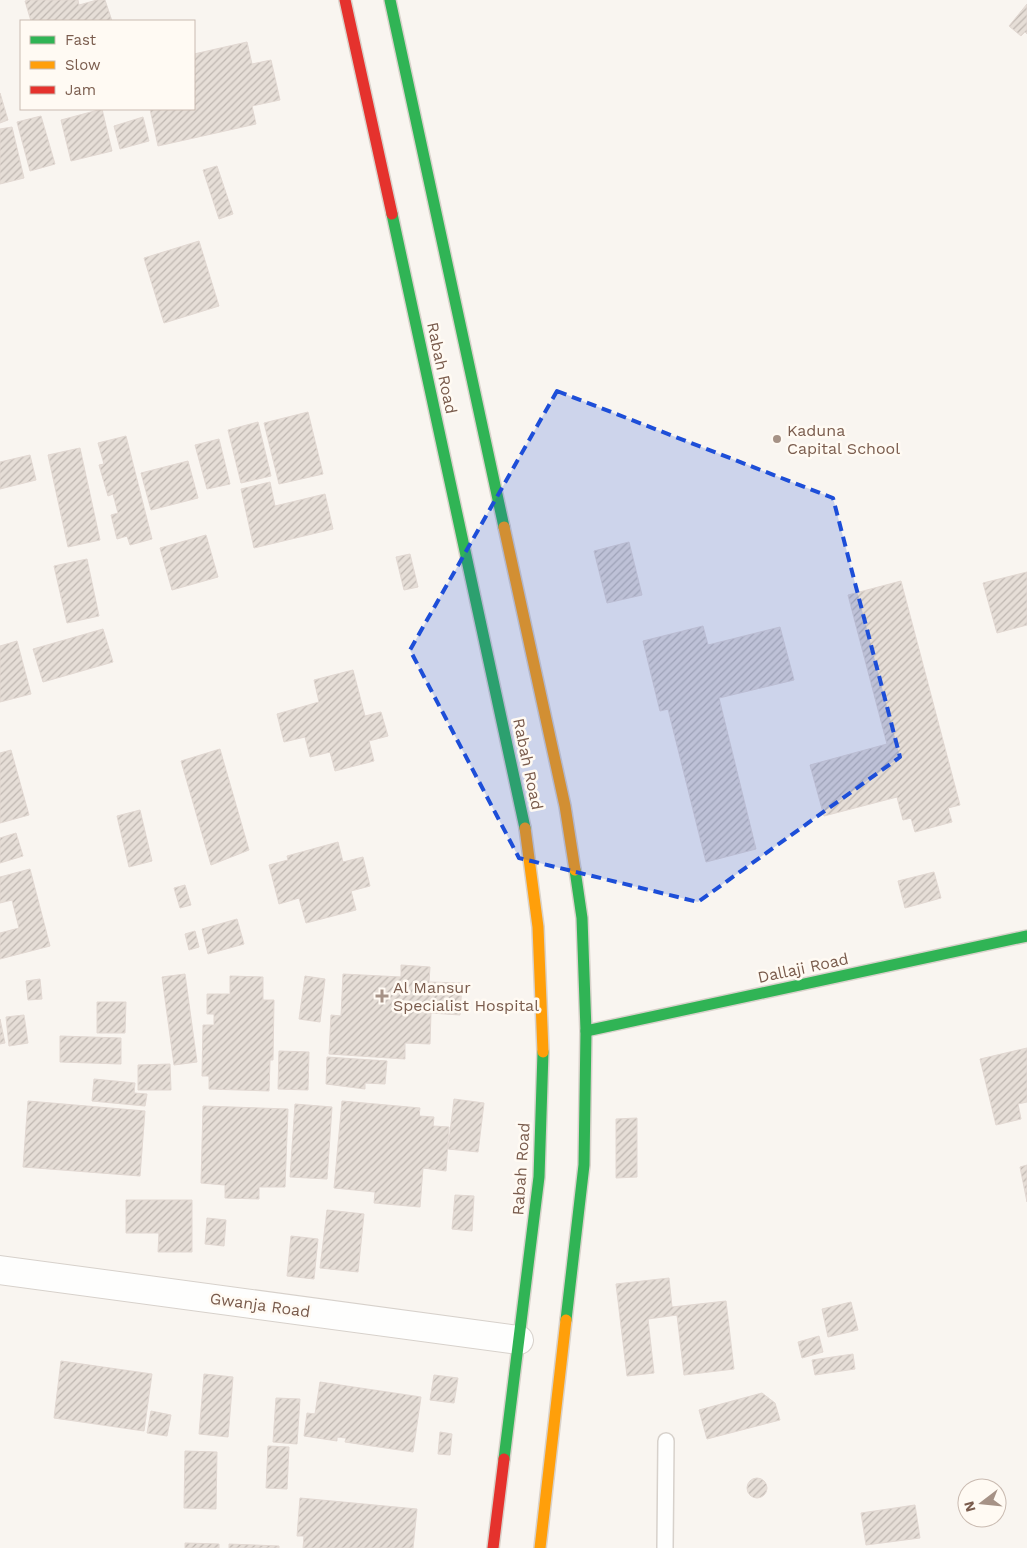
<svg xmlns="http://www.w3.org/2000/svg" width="1027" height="1548" font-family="'Work Sans',sans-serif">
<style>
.building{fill:url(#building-hatch);stroke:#e2d8d2}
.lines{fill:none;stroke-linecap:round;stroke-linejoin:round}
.lane-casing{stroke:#d7d1cb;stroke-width:18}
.street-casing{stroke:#d7d1cb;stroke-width:30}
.fast-casing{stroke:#d9d2cb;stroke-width:14}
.slow-casing{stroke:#d9d2cb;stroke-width:14}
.jam-casing{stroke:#d9d2cb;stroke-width:14}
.lane{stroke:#fefefd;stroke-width:15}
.street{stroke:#fefefd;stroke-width:28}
.fast{stroke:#30b455;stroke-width:11}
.slow{stroke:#ff9f0a;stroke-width:11}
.jam{stroke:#e5322d;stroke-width:11}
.marked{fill:#1d4ed8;fill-opacity:0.2;stroke:#1d4ed8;stroke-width:4;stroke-dasharray:10 6;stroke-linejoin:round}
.poi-dot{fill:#a69286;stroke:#fffaf3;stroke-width:2}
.labels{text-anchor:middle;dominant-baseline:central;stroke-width:5;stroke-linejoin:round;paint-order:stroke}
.street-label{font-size:16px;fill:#7a5c4d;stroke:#fffaf3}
.poi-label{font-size:16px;fill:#7a5c4d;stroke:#fffaf3;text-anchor:start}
</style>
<defs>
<pattern id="building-hatch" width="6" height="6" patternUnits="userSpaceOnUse" patternTransform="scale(1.25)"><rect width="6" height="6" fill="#e6ded7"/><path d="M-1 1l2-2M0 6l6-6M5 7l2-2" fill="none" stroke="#bfb7b1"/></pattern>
</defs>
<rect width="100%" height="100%" fill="#f9f5f0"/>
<!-- building -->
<g class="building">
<polygon points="29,0 78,0 79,5 97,0 105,0 112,21 31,21 25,1"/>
<polygon points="1027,4 1027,34 1025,32 1021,36 1009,26"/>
<polygon points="247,42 252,64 271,60 280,100 252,106 256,124 158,146 150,109 194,109 194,54"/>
<polygon points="0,93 8,120 0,123"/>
<polygon points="102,109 112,151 71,161 61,120"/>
<polygon points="41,116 55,164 30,171 17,122"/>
<polygon points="143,117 149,141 120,149 114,126"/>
<polygon points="12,127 24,178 0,184 0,129"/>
<polygon points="217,166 233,214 219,219 203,170"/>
<polygon points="199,241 219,306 164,323 144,258"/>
<polygon points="308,412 323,474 279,484 264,423"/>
<polygon points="258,422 271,476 241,483 228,430"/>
<polygon points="126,436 152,539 130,545 127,536 117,539 111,515 118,513 113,494 108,496 99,465 104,464 98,443"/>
<polygon points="219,439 230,484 207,489 195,445"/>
<polygon points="80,448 100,540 68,547 48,455"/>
<polygon points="30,455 36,480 0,489 0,462"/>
<polygon points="188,461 198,498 151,510 141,473"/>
<polygon points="270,482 275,506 325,494 333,529 254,548 241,489"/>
<polygon points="206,535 218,577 172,590 160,548"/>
<polygon points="629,542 642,595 607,603 594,551"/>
<polygon points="410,554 418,587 404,590 396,557"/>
<polygon points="87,559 99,616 67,623 54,566"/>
<polygon points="1027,572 1027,625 997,633 983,583"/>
<polygon points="901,581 960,805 948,808 952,822 915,832 911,818 903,820 897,797 824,816 810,765 887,744 848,595"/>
<polygon points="703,626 708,645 780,627 794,680 719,698 756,849 706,862 668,709 660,711 643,641"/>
<polygon points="103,629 113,662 43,682 33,649"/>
<polygon points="17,641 31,694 0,702 0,646"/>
<polygon points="353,670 365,716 381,712 388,736 369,741 374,761 335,771 330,752 310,757 305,737 284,742 277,714 319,702 314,680"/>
<polygon points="220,749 249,850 211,865 181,761"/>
<polygon points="11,750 29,815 0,823 0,753"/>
<polygon points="140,810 152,861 129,867 117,816"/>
<polygon points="16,833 23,856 0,863 0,838"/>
<polygon points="338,842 343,862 363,857 370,886 351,891 356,910 306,923 299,898 279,904 269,865 288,860 287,856"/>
<polygon points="30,869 50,946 0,959 0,933 19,928 12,900 0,903 0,877"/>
<polygon points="934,872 941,898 905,908 898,881"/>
<polygon points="185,885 191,905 180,908 174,888"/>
<polygon points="237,919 244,944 208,954 202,929"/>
<polygon points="195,931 199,947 189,950 185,934"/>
<polygon points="401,965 430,967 429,982 462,983 460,1015 431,1013 430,1044 405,1043 405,1059 329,1054 331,1015 341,1016 343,974 401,977"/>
<polygon points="185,974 197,1062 174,1065 162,977"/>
<polygon points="230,976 263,977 263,1000 274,1000 273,1060 270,1060 269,1091 209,1089 209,1076 202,1076 203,1025 214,1025 214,1014 207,1014 207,994 230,994"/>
<polygon points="305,976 325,979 320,1022 299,1019"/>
<polygon points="40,979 42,999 28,1000 26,981"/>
<polygon points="97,1002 126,1002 125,1033 97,1033"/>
<polygon points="24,1015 28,1043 9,1046 6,1017"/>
<polygon points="0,1019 5,1043 0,1044"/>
<polygon points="60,1036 121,1038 121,1064 60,1062"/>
<polygon points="1027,1048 1027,1102 1018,1104 1021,1119 996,1125 980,1059"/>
<polygon points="279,1051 309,1052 308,1090 278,1089"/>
<polygon points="327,1057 387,1061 385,1084 365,1083 365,1089 326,1084"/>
<polygon points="170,1064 171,1090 138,1090 138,1065"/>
<polygon points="94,1079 135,1083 134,1093 147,1094 145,1106 92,1101"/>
<polygon points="454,1099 484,1103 478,1152 448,1149"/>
<polygon points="28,1101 145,1111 140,1176 23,1167"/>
<polygon points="342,1101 420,1108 419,1116 434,1117 433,1126 449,1127 446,1171 423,1168 420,1207 374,1203 375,1192 334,1188"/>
<polygon points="295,1104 332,1107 327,1179 290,1177"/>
<polygon points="203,1106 288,1109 285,1187 259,1187 259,1199 225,1198 225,1185 201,1183"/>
<polygon points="637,1118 637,1177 616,1178 616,1119"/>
<polygon points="1027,1165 1027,1202 1020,1167"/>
<polygon points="455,1195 474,1196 472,1231 452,1229"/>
<polygon points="126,1200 192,1200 192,1252 158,1252 159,1233 126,1233"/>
<polygon points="327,1210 364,1214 358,1272 320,1268"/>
<polygon points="207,1218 226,1220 224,1246 205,1244"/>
<polygon points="291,1236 318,1239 314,1279 287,1276"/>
<polygon points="669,1278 672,1307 726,1301 734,1369 684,1375 677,1315 648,1319 654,1373 627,1376 616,1284"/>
<polygon points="851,1302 858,1330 828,1337 822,1309"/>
<polygon points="819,1336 823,1352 802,1358 798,1342"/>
<polygon points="853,1354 855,1369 815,1375 812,1360"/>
<polygon points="61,1361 152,1374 144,1431 54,1418"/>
<polygon points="204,1374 233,1377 228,1437 199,1434"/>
<polygon points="434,1375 458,1378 454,1403 430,1400"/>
<polygon points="320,1382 421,1397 413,1452 345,1442 346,1438 337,1437 337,1441 304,1436 307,1413 315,1414"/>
<polygon points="762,1393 775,1403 780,1420 707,1439 699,1410"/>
<polygon points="276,1398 300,1399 297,1444 273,1442"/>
<polygon points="151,1411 171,1415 167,1436 147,1433"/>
<polygon points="440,1432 452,1434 450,1455 438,1454"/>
<polygon points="268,1446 289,1447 287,1489 266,1488"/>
<polygon points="185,1451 217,1452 216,1509 184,1508"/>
<circle cx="757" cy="1488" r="10"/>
<polygon points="300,1498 417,1509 413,1548 303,1548 304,1536 297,1536"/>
<polygon points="915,1505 920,1538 866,1545 861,1513"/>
<polygon points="185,1543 219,1544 219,1548 185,1548"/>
<polygon points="229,1544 279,1546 279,1548 229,1548"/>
</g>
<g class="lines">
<defs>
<polyline id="lane" points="665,1548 666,1441"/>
<polyline id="street" points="0,1270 519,1340"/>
<g id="fast">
<polyline points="390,0 504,527"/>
<polyline points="392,214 525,828"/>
<polyline points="586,1031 1027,936"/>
<polyline points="566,1320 584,1165 586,1031 582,918 575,870"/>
<polyline points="504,1459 539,1177 543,1052"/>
</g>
<g id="slow">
<polyline points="504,527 565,806 575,870"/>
<polyline points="525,828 538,927 543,1052"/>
<polyline points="540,1548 566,1320"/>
</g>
<g id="jam">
<polyline points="345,0 392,214"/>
<polyline points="493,1548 504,1459"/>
</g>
</defs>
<!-- lane casing -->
<use href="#lane" class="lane-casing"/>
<!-- street casing -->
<use href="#street" class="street-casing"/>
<!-- fast casing -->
<use href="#fast" class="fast-casing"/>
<!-- slow casing -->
<use href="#slow" class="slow-casing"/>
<!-- jam casing -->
<use href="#jam" class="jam-casing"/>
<!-- lane -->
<use href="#lane" class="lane"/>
<!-- street -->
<use href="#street" class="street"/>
<!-- fast -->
<use href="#fast" class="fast"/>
<!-- slow -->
<use href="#slow" class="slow"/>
<!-- jam -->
<use href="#jam" class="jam"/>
</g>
<!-- marked area -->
<path class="marked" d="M557 391 833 498 900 757 698 902 519 858 410 650Z"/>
<!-- markers -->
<g class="poi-dot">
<circle cx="777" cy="439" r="5"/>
<path d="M379.5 988.5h5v5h5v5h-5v5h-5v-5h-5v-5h5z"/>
</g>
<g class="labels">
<!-- street labels -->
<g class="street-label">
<text transform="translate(442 368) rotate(78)">Rabah Road</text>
<text transform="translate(528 764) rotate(78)">Rabah Road</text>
<text transform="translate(803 968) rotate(-12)">Dallaji Road</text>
<text transform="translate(521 1169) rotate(-86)">Rabah Road</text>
<text transform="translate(260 1305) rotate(8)">Gwanja Road</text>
</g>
<!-- poi labels -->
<g class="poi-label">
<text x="787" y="430">Kaduna<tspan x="787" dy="18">Capital School</tspan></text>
<text x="393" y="987">Al Mansur<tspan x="393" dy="18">Specialist Hospital</tspan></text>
</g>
</g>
<!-- legend -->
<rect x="20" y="20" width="175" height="90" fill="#fffaf3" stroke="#cabbb1"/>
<rect x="30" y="36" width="25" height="8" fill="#30b455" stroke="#cabbb1"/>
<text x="65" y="45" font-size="15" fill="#7a5c4d">Fast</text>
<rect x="30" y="61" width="25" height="8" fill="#ff9f0a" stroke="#cabbb1"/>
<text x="65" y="70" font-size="15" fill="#7a5c4d">Slow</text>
<rect x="30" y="86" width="25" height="8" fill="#e5322d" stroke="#cabbb1"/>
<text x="65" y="95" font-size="15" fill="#7a5c4d">Jam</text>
<!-- north arrow -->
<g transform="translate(982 1503) rotate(254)"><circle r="24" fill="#fffaf3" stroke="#cabbb1"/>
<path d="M0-4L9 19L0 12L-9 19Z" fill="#a69286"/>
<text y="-8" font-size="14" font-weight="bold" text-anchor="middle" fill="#7a5c4d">N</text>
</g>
</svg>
